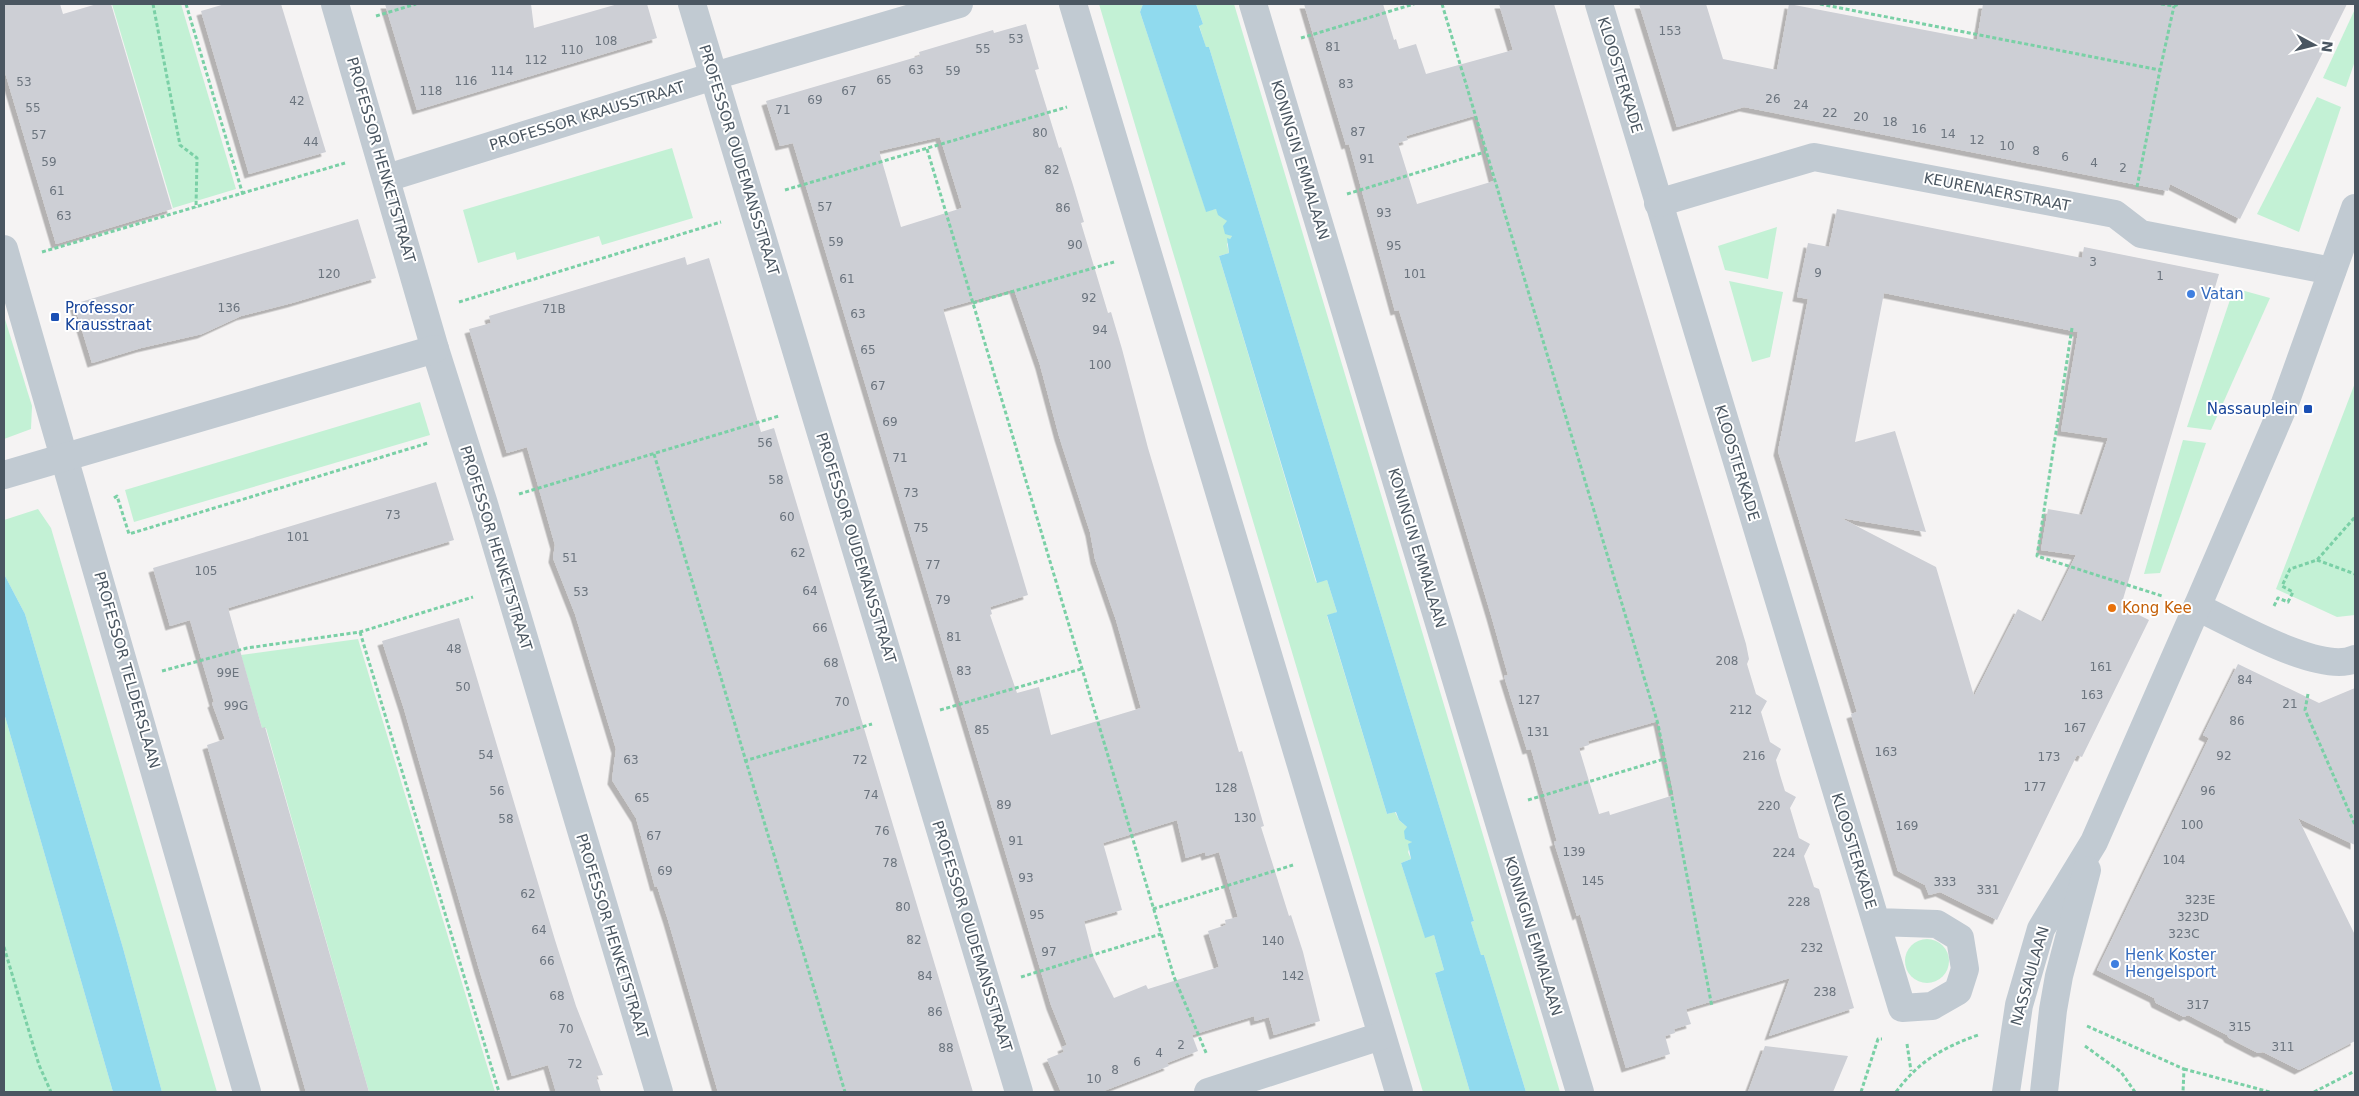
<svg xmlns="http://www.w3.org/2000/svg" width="2359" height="1096" font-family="'DejaVu Sans',sans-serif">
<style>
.green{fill:#c3f1d5}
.water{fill:#90daee}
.building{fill:#cdcfd5;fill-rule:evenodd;filter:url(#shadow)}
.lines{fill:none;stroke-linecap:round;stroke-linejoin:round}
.path{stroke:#7ad0a6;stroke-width:3;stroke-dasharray:4 2.5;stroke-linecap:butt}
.minor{stroke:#c1cad2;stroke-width:28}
.tertiary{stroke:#c1cad2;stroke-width:28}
.shop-dot{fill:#3f7fe0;stroke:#fff;stroke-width:2}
.transit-dot{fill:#1a4fb4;stroke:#fff;stroke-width:2}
.food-dot{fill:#e8710a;stroke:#fff;stroke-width:2}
.labels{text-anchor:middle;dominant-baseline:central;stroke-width:4;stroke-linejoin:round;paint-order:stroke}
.number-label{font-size:12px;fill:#6b747e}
.street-label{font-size:15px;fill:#4a5661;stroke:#fff}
.shop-label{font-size:15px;fill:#366cbe;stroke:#fff;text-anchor:start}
.transit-label{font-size:15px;fill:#164399;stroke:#fff;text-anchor:start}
.food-label{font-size:15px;fill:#c56008;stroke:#fff;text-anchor:start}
</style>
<defs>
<filter id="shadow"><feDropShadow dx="-4.5" dy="4.5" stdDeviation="0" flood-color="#0004"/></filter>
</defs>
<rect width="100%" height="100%" fill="#f5f3f3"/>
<!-- green -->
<g class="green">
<polygon points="112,4 181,4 236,189 173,208"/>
<polygon points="1099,4 1143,4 1140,12 1206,211 1216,209 1227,221 1229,234 1232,236 1227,244 1229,253 1219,256 1316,582 1327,580 1337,612 1327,616 1387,814 1395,812 1399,820 1407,827 1410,840 1412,842 1408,852 1411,859 1401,863 1425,937 1434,935 1444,970 1435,973 1470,1092 1423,1092"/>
<polygon points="1196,4 1234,4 1560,1092 1526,1092 1484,955 1481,956 1471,922 1474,921 1209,47 1206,48 1199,25 1203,24"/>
<polygon points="2355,9 2355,61 2346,87 2323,78"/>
<polygon points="2317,97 2341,107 2299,232 2257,214"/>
<polygon points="672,148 693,218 602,245 599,236 517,260 515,252 478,263 463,210"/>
<polygon points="1777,227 1768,279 1725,270 1718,246"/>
<polygon points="1729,281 1783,292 1770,357 1752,362"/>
<polygon points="2234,288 2270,298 2211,430 2187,427"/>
<polygon points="4,316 32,406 31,429 4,439"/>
<polygon points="2355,383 2355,615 2337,617 2276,589"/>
<polygon points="420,402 430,435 134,522 125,490"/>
<polygon points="2183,440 2206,443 2160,573 2144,574"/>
<polygon points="38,509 51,528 217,1092 162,1092 123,948 25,614 4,574 4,520"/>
<polygon points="358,639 495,1092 369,1092 266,728 262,728 241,655"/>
<polygon points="4,713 113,1092 4,1092"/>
<circle cx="1927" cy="961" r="22"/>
</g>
<!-- water -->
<g class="water">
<polygon points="1143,4 1196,4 1203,24 1199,26 1206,47 1209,47 1474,921 1471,922 1481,955 1484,955 1526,1092 1470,1092 1435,973 1444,970 1434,935 1425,938 1401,863 1411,859 1408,844 1412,842 1405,839 1404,831 1407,827 1399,820 1396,812 1387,814 1327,615 1337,612 1327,580 1317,583 1219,256 1229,253 1227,238 1230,239 1232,236 1225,234 1223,226 1227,221 1218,215 1216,209 1206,212 1140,12"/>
<polygon points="4,574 25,614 123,948 162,1092 113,1092 4,713"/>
</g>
<!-- building -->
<g class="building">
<polygon points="4,4 60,4 63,14 97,4 111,4 172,209 56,244 4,69"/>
<polygon points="225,4 281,4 326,152 249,174 201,11"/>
<polygon points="385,4 531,4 534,28 618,4 647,4 657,38 417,110"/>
<path d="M1304 4H1383L1394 40 1396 39 1399 49 1416 44 1426 74 1513 50 1499 4H1554L1746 644 1749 659 1747 664 1756 694 1767 701 1761 712 1770 742 1781 749 1776 760 1780 775 1785 791 1796 797 1790 808 1799 838 1810 844 1804 856 1814 887 1819 889 1854 1008 1769 1036 1790 978 1686 1009 1691 1024 1674 1029 1675 1033 1665 1036 1670 1054 1626 1068 1580 914 1577 916 1554 842 1557 841 1531 749 1527 750 1504 676 1508 675 1491 615 1399 310 1395 311 1349 144 1346 145ZM1477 115 1494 181 1417 204 1398 143 1408 140 1406 136ZM1658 721 1674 795 1610 815 1609 811 1599 814 1579 748 1589 745 1588 741Z"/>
<polygon points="1639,4 1706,4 1723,59 1777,70 1789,4 1977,40 1983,4 2347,4 2240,219 2170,184 2168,191 1744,107 1677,127"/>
<path d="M1026 24 1039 69 1035 70 1059 148 1061 147 1073 185 1084 222 1081 223 1108 313 1111 312 1122 349 1148 448 1239 752 1242 751 1254 791 1264 826 1261 827 1289 916 1291 915 1303 952 1320 1021 1274 1035 1269 1017 1255 1021 1254 1016 1192 1035 1198 1051 1167 1063 1169 1066 1101 1092H1061L1047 1059 1064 1052 1062 1047 1067 1045 1051 1005 793 143 780 146 766 101 920 56 919 52 993 30 994 33ZM940 137 962 208 901 227 879 151ZM1014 289 1040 365 1059 436 1090 532 1095 559 1116 620 1141 708 1051 735 1039 687 1017 693 990 615 992 614 990 607 1028 595 943 309ZM1177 820 1186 858 1205 852 1206 856 1219 852 1238 917 1225 920 1226 925 1208 931 1219 967 1148 989 1146 985 1114 998 1093 956 1084 921 1122 910 1103 843Z"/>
<path d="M1837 209 2082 258 2084 247 2219 274 2121 606 2149 620 2082 757 2077 755 1997 920 1940 892 1929 895 1925 885 1898 871 1851 714 1857 712 1778 451 1808 299 1797 297 1808 243 1829 247ZM1884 293 2078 332 2061 431 2108 438 2082 515 2048 509 2041 550 2076 555 2043 622 2018 609 1974 696 1936 567 1841 518 1926 532 1895 431 1855 442Z"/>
<polygon points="358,219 376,278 292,303 241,316 202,334 141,348 92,363 74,304"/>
<polygon points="685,257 687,265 709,258 761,432 774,428 973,1092 718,1092 668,920 657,886 655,887 636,818 612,780 616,749 575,614 553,558 555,545 527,447 507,453 469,329 491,323 489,316"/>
<polygon points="436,482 454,540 228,608 262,728 265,727 369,1092 306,1092 207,745 225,739 212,703 214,702 190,620 170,626 153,568"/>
<polygon points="459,618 555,940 576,1006 603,1075 596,1076 601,1092 556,1092 548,1065 512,1076 479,969 404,709 382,641"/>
<polygon points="2238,664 2319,703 2355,688 2355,845 2298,818 2355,935 2355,1041 2299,1070 2263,1052 2258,1053 2229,1038 2227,1035 2188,1015 2184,1017 2156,1003 2154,998 2097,970 2209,738 2203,735"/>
<polygon points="1765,1046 1848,1056 1833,1092 1748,1092"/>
</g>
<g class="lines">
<!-- path -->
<g class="path">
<polyline points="153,4 180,145 197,158 196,208"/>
<polyline points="186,4 243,195"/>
<polyline points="1442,4 1658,724 1712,1007"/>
<polyline points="1820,4 2160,70 2174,6"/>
<polyline points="2161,4 2174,6 2179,4"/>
<polyline points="376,16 416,4"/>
<polyline points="1301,38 1414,4"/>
<polyline points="927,149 1174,977 1207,1055"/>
<polyline points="2137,187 2160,70"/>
<polyline points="785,190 1067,107"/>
<polyline points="1347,194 1485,152"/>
<polyline points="42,252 345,163"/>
<polyline points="459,302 721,222"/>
<polyline points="973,303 1114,262"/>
<polyline points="2072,328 2037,556 2162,596"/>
<polyline points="654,454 845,1092"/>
<polyline points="519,494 779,416"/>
<polyline points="114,498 117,496 129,534 428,443"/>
<polyline points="2317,560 2355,574"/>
<polyline points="2274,606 2278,598 2288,602 2293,592 2282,586 2290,569 2317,560 2355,517"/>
<polyline points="360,632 499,1092"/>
<polyline points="162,671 247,648 360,632 473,597"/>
<polyline points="2308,694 2305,710 2355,825"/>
<polyline points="940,710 1081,669"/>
<polyline points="744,761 872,724"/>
<polyline points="1528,800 1664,759"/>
<polyline points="1153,909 1293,865"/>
<polyline points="4,947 39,1065 51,1092"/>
<polyline points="1021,977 1161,934"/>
<polyline points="2087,1026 2184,1069 2183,1092"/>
<polyline points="1907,1044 1911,1071"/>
<polyline points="2085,1046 2121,1072 2135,1092"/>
<polyline points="2184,1069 2270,1092"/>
<polyline points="1861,1092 1878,1039 1882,1039"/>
<path d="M1896 1092C1919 1061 1942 1048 1978 1035"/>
<polyline points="2314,1092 2355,1071"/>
</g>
<!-- minor -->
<g class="minor">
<polyline points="335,4 435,349 484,504 659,1092"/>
<polyline points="692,4 1019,1092"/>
<polyline points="1073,4 1399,1092"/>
<polyline points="1253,4 1580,1092"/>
<polyline points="1599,4 1876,922 1902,1008 1932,1006 1958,991 1965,969 1960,938 1937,924 1876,922"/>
<polyline points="387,178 714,76 959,4"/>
<polyline points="1658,203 1814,157 2115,214 2141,234 2332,271"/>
<polyline points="4,249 247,1092"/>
<polyline points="4,475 435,349"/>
<path d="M2197 607C2232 623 2320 675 2355 659"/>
<polyline points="1208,1092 1381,1036"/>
</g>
<!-- tertiary -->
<g class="tertiary">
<polyline points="2006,1092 2019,1005 2041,929 2094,842 2197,607 2285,403 2355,208"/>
<polyline points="2044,1092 2053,1010 2059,976 2087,870"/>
</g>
</g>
<!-- markers -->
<g class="shop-dot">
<circle cx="2191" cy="294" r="5"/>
<circle cx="2115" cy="964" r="5"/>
</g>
<g class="transit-dot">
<rect x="50" y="312" width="10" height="10" rx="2.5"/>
<rect x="2303" y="404" width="10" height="10" rx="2.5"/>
</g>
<circle class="food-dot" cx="2112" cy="608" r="5"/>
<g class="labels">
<!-- number labels -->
<g class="number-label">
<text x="1670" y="31">153</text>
<text x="1016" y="39">53</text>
<text x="606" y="41">108</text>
<text x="1333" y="47">81</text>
<text x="983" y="49">55</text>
<text x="572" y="50">110</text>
<text x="536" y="60">112</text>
<text x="916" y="70">63</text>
<text x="502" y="71">114</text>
<text x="953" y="71">59</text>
<text x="884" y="80">65</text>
<text x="466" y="81">116</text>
<text x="24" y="82">53</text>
<text x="1346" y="84">83</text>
<text x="431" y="91">118</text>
<text x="849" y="91">67</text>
<text x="1773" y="99">26</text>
<text x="815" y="100">69</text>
<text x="297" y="101">42</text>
<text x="1801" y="105">24</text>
<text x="33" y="108">55</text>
<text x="783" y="110">71</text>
<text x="1830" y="113">22</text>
<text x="1861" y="117">20</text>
<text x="1890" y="122">18</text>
<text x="1919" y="129">16</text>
<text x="1358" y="132">87</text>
<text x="1040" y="133">80</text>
<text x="1948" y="134">14</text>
<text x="39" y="135">57</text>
<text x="1977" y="140">12</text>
<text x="311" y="142">44</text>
<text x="2007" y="146">10</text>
<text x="2036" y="151">8</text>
<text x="2065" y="157">6</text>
<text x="1367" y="159">91</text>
<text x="49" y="162">59</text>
<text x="2094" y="163">4</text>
<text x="2123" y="168">2</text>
<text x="1052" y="170">82</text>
<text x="57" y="191">61</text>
<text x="825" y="207">57</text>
<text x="1063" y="208">86</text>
<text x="1384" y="213">93</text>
<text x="64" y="216">63</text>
<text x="836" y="242">59</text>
<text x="1075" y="245">90</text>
<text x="1394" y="246">95</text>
<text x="2093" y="262">3</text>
<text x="1818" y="273">9</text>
<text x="329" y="274">120</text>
<text x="1415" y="274">101</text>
<text x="2160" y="276">1</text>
<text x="847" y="279">61</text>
<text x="1089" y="298">92</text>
<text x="229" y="308">136</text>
<text x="554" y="309">71B</text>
<text x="858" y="314">63</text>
<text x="1100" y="330">94</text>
<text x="868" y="350">65</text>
<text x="1100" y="365">100</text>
<text x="878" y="386">67</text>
<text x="890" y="422">69</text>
<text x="765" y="443">56</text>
<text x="900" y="458">71</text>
<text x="776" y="480">58</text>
<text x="911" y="493">73</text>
<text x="393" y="515">73</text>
<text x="787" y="517">60</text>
<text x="921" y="528">75</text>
<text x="298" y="537">101</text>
<text x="798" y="553">62</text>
<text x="570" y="558">51</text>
<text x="933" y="565">77</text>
<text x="206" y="571">105</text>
<text x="810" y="591">64</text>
<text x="581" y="592">53</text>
<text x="943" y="600">79</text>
<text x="820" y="628">66</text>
<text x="954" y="637">81</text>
<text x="454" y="649">48</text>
<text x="1727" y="661">208</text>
<text x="831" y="663">68</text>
<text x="2101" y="667">161</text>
<text x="964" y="671">83</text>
<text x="228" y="673">99E</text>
<text x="2245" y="680">84</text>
<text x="463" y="687">50</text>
<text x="2092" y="695">163</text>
<text x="1529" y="700">127</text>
<text x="842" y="702">70</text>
<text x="2290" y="704">21</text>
<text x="236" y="706">99G</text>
<text x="1741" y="710">212</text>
<text x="2237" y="721">86</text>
<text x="2075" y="728">167</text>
<text x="982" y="730">85</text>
<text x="1538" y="732">131</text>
<text x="1886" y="752">163</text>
<text x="486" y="755">54</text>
<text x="1754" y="756">216</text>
<text x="2224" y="756">92</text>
<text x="2049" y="757">173</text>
<text x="631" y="760">63</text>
<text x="860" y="760">72</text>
<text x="2035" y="787">177</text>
<text x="1226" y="788">128</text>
<text x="497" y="791">56</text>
<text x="2208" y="791">96</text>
<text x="871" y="795">74</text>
<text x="642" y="798">65</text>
<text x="1004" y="805">89</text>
<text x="1769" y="806">220</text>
<text x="1245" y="818">130</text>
<text x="506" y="819">58</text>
<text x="2192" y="825">100</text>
<text x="1907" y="826">169</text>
<text x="882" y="831">76</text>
<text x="654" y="836">67</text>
<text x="1016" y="841">91</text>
<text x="1574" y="852">139</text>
<text x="1784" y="853">224</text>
<text x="2174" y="860">104</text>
<text x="890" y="863">78</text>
<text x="665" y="871">69</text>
<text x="1026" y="878">93</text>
<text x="1593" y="881">145</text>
<text x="1945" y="882">333</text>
<text x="1988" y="890">331</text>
<text x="528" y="894">62</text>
<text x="2200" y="900">323E</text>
<text x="1799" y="902">228</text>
<text x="903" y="907">80</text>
<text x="1037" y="915">95</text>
<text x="2193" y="917">323D</text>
<text x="539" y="930">64</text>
<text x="2184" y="934">323C</text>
<text x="914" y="940">82</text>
<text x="1273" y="941">140</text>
<text x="1812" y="948">232</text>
<text x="1049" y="952">97</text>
<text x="547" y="961">66</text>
<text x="925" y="976">84</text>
<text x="1293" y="976">142</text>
<text x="1825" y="992">238</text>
<text x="557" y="996">68</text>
<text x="2198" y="1005">317</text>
<text x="935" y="1012">86</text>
<text x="2240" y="1027">315</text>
<text x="566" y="1029">70</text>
<text x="1181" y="1045">2</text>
<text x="2283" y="1047">311</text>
<text x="946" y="1048">88</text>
<text x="1159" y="1053">4</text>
<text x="1137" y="1062">6</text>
<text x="575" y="1064">72</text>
<text x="1115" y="1070">8</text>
<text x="1094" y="1079">10</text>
</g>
<!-- street labels -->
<g class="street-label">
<text transform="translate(1620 75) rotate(73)">KLOOSTERKADE</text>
<text transform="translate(587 116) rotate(-17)">PROFESSOR KRAUSSTRAAT</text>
<text transform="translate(381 160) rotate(74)">PROFESSOR HENKETSTRAAT</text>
<text transform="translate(739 160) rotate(73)">PROFESSOR OUDEMANSSTRAAT</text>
<text transform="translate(1300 160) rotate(73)">KONINGIN EMMALAAN</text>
<text transform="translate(1997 192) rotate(11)">KEURENAERSTRAAT</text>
<text transform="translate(1737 463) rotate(73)">KLOOSTERKADE</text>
<text transform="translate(496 548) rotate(73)">PROFESSOR HENKETSTRAAT</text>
<text transform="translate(856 548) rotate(73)">PROFESSOR OUDEMANSSTRAAT</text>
<text transform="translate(1417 548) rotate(73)">KONINGIN EMMALAAN</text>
<text transform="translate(127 670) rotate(74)">PROFESSOR TELDERSLAAN</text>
<text transform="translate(1854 851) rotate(73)">KLOOSTERKADE</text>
<text transform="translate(612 936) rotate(73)">PROFESSOR HENKETSTRAAT</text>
<text transform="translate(972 936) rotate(73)">PROFESSOR OUDEMANSSTRAAT</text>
<text transform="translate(1533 936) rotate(73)">KONINGIN EMMALAAN</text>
<text transform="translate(2030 976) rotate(-74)">NASSAULAAN</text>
</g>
<!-- shop labels -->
<g class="shop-label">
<text x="2201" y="294">Vatan</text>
<text x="2125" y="955">Henk Koster<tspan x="2125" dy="17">Hengelsport</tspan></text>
</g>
<!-- transit labels -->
<g class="transit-label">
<text x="65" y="308">Professor<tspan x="65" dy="17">Krausstraat</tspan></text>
<text x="2298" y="409" text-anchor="end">Nassauplein</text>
</g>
<!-- food labels -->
<g class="food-label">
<text x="2122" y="608">Kong Kee</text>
</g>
</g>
<!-- border -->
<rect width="2359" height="1096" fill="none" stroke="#4a5661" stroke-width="10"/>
<!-- north arrow -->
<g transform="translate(2314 45) rotate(97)" stroke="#ffffff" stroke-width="4" paint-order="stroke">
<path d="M0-4L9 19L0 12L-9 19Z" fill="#4a5661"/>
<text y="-8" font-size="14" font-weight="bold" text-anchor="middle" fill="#4a5661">N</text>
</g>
</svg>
